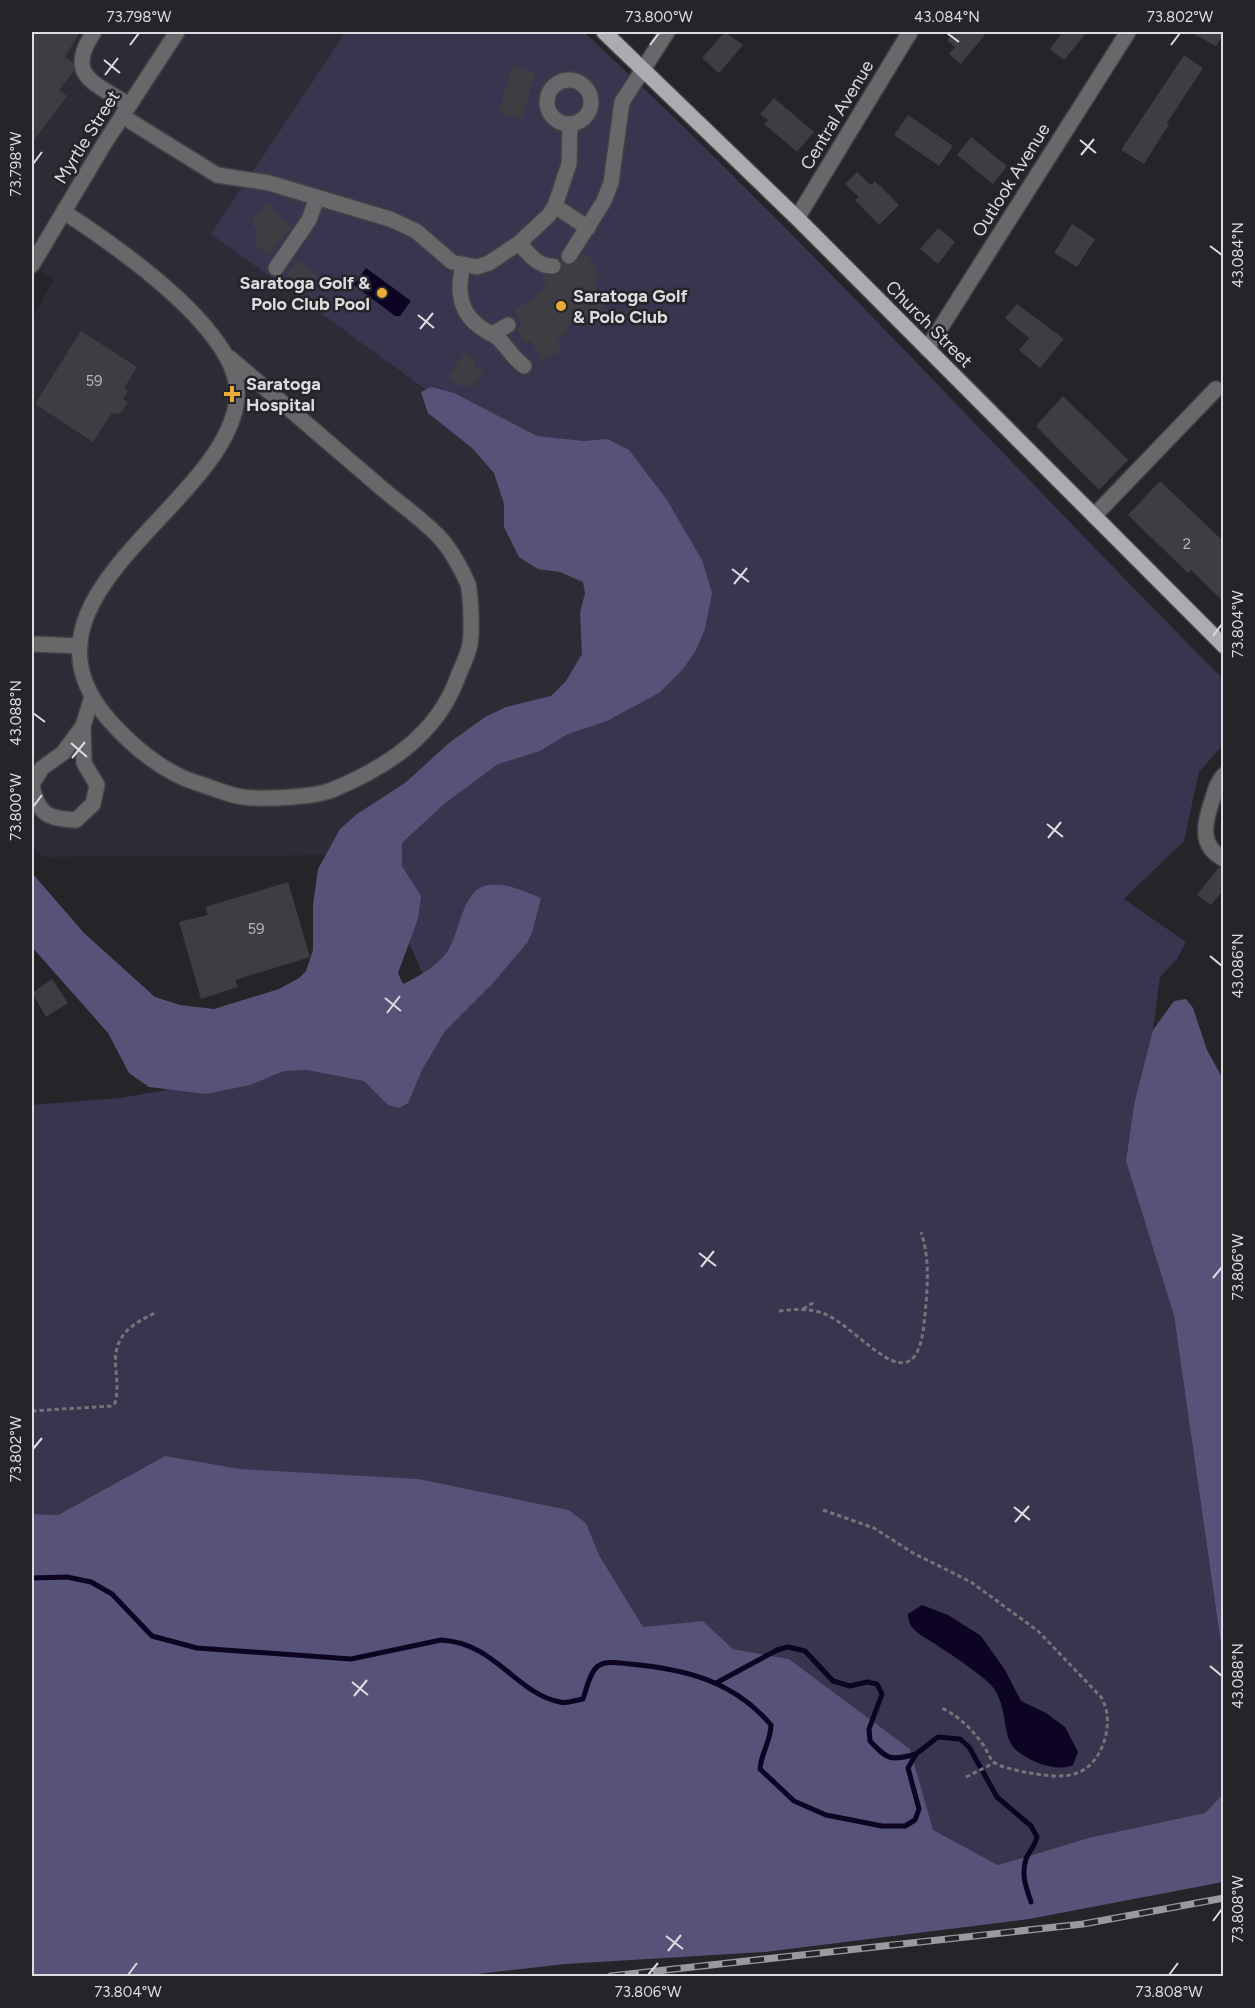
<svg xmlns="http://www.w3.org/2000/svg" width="1255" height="2008" font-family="Figtree,sans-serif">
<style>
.built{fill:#2c2b36}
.green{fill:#38354e}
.forest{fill:#575278}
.water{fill:#0c0422}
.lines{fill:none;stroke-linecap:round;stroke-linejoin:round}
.stream{stroke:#0c0422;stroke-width:5}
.building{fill:#3d3d42}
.minor-casing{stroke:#424246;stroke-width:18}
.major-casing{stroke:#424246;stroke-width:18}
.path{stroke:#737378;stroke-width:3;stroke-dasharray:4.5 3;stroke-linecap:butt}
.minor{stroke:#68676a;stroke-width:15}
.major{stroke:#ababb0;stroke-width:15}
.rail-casing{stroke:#9a9a9e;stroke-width:7}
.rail{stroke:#242429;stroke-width:4.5;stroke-dasharray:14;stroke-linecap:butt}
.ticks{fill:none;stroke:#dddde1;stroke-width:2}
.poi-dot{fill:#e8ac37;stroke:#242429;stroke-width:2}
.labels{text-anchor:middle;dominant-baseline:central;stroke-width:5;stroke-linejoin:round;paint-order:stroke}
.number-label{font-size:15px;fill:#b5b5b9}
.street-label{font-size:18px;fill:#dddde1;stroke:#242429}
.poi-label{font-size:18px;font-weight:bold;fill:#dddde1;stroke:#242429;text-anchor:start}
.neatline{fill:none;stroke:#dddde1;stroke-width:2}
.ticks-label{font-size:15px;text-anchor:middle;fill:#dddde1}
</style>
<rect width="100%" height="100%" fill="#242429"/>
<!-- built -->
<polygon class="built" points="32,32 344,32 340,41 536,469 624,647 371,855 43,857 32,848 32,319 54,279 32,265"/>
<!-- green -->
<path class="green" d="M344 32H584C806 238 1009 464 1223 679V745L1199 772 1184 841 1124 899 1186 942 1177 959 1160 977 1153 1030 1134 1104 1126 1161 1174 1316 1223 1658V1794L1205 1813 1092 1837 998 1865 932 1830 910 1749 789 1659 733 1649 703 1621 643 1628 599 1555 586 1523 569 1510 419 1479 241 1469 165 1456 58 1515 32 1514V1105L120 1098 218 1081 424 977 371 855 624 647 536 469 211 234 340 41Z"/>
<!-- forest -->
<g class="forest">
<path d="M431 387 454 393 537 436 584 441 607 439 629 450 667 500 702 560 712 593 705 629 696 650 683 669 659 693 607 721 568 734 540 751 498 764 444 804 402 843V866L421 896 418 919 398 973 403 984C420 976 441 964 450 947 458 931 461 909 472 895 488 874 522 890 541 898L532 933 527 943 493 983 445 1031 422 1070 408 1103 399 1108 388 1105 364 1081 307 1070 284 1071 250 1085 206 1094 149 1087 129 1073 108 1033 32 947V873L84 933 155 997 180 1005 214 1009 279 989 299 978 306 971 313 950V905L318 869 340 829 357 814 405 783 449 743 485 717 506 707 551 696 566 681 582 654 580 613 585 593 583 582 560 572 538 569 519 557 504 527V504L494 473 472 448 428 413 421 392Z"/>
<polygon points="1186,999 1193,1008 1207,1050 1223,1079 1223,1658 1174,1316 1126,1161 1134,1104 1153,1030 1174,1001"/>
<polygon points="165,1456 241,1469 419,1479 569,1510 586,1523 599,1555 643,1627 703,1621 733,1649 789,1659 910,1749 933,1830 998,1865 1092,1837 1205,1813 1223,1794 1223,1882 1029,1919 765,1952 565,1964 459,1976 32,1976 32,1514 58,1515"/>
</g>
<!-- water -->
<g class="water">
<polygon points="366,268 411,301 400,316 395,316 354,285"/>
<path d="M922 1605 948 1615 981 1636 1005 1670 1021 1701 1046 1713 1065 1727 1078 1752 1073 1765C1056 1773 1030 1761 1017 1751 999 1736 1011 1702 987 1681 971 1668 955 1657 938 1646 930 1640 918 1635 912 1627 909 1623 908 1619 908 1614Z"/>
</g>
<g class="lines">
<!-- stream -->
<g class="stream">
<path d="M32 1578 67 1577 91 1582 112 1594 152 1636 197 1648 351 1659 441 1640C496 1643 515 1693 560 1702 567 1704 576 1700 583 1699 586 1690 589 1676 595 1669 603 1659 619 1663 630 1664 685 1669 734 1681 771 1725 771 1741 761 1753 760 1769L794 1801 826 1815 882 1826H905L915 1820 919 1809 908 1768 916 1754 938 1737 960 1739 969 1747 997 1797 1031 1826 1037 1837C1035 1846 1029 1851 1026 1859 1021 1875 1026 1887 1031 1902"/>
<path d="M716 1683 777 1650 788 1647 805 1651 833 1681 850 1686 867 1682 877 1684 882 1694 869 1729 870 1741C888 1760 890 1761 916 1754"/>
</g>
</g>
<!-- building -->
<g class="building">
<polygon points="32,32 80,32 65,57 73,63 74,71 59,90 67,96 32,143"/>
<polygon points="725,32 743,45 719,73 702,58"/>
<polygon points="954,32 987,32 961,64 949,54 955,47 947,40"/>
<polygon points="1063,32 1087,32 1064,60 1050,49"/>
<polygon points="1190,32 1224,32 1224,34 1216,46"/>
<polygon points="1184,55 1203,68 1167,123 1169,124 1144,164 1121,150"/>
<polygon points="512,66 535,73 522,119 499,112"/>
<polygon points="774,98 814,132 797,152 764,124 768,120 760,114"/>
<polygon points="908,115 953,146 939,166 894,135"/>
<polygon points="971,137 1007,166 993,184 957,155"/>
<polygon points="857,172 871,185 875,181 899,205 879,225 855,200 859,197 845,184"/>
<polygon points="267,203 292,227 267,255 252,240 259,232 252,225 255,222 252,219"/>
<polygon points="1072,224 1095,239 1077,267 1054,253"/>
<polygon points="938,228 955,242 938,264 920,249"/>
<polygon points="582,254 587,254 599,276 593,280 604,304 594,319 580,319 566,328 568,332 556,339 562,350 542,361 530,340 525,344 517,329 522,326 514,311 547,288 542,279 544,275 558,274 561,271 562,262 573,265"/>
<polygon points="299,260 318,277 306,291 287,274"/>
<polygon points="1017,304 1064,339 1040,368 1019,350 1029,338 1005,318"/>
<polygon points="81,331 137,367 124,388 128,391 123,399 128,402 120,414 112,413 93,442 35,404"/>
<polygon points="465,352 476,360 473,365 483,372 472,388 464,382 460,387 448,379"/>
<polygon points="1063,396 1128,460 1099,490 1036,426"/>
<polygon points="1160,481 1224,542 1224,602 1191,570 1188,573 1128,515"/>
<polygon points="1219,867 1224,869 1224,889 1211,905 1197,895"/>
<polygon points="288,882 310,957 235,980 238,987 201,999 179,922 208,915 205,907"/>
<polygon points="52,979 68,1003 46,1017 32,993"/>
</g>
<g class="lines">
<defs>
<g id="minor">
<path d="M94 32C64 76 95 83 129 105"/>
<circle cx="569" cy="102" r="22"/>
<polyline points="122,116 217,175 269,183 390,219 416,231 452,262 477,267 489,263 519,243 549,215 555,206 569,164 570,124"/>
<polyline points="555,206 588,228"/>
<path d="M64 212C113 244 243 332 237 398 227 506 0 595 109 720 134 748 163 773 200 784 213 788 228 795 243 797 263 800 314 797 332 790 385 768 436 736 457 679 461 668 468 656 470 644 472 632 471 595 468 584 462 570 451 550 441 539 423 519 398 503 378 485 329 443 279 400 230 358"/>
<polyline points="797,218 910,32"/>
<path d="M519 243C528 253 538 267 553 266"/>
<polyline points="569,256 604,201 611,183 622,102 667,32"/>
<polyline points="32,265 104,144 177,32"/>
<path d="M463 266C456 293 460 316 486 331 491 334 495 335 499 339 508 348 513 358 524 366"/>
<polyline points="276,268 309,220 317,198"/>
<polyline points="492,334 508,325"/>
<polyline points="927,349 1128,32"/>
<polyline points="1094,516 1216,389"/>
<polyline points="32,644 79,646"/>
<path d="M1224 775C1217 782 1215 792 1212 801 1204 824 1199 846 1224 859"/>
<polyline points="32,784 42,768 63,753 83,726 92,697"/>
<path d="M32 786C38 814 48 819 76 820L93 804 97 785 84 763 83 726"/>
</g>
<polyline id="major" points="604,32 797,218 1224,646"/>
</defs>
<!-- minor casing -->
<use href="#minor" class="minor-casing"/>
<!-- major casing -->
<use href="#major" class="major-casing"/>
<!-- path -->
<g class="path">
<polyline points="803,1309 816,1301"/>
<path d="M779 1311C794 1309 810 1308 825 1314 862 1330 915 1409 924 1324 927 1294 931 1261 921 1232"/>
<path d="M32 1411 111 1406 115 1403C118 1392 117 1381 116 1370 112 1336 130 1325 157 1312"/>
<path d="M823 1510 874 1528 913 1553 971 1582 1038 1631 1101 1697C1109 1711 1109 1726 1104 1742 1089 1783 1060 1778 1024 1772 1016 1770 999 1767 994 1762 990 1759 987 1751 984 1746 971 1728 960 1717 940 1707"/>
<polyline points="966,1777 994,1763"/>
</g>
<!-- minor -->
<use href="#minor" class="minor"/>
<!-- major -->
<use href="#major" class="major"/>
<defs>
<polyline id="rail" points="611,1976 1083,1924 1224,1898"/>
</defs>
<!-- rail casing -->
<use href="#rail" class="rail-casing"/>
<!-- rail -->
<use href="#rail" class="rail"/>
</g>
<!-- ticks -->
<path class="ticks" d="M947 33 959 42M130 45 139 33M650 45 659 33M1171 45 1180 33M104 60 120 73M105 75 118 58M1080 140 1096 153M1081 155 1094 139M33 164 42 152M1210 246 1222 255M418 315 434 328M420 329 433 313M732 569 749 582M734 584 747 568M1213 636 1222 624M33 713 45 722M71 743 87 757M72 758 85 742M33 807 42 795M1047 824 1063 837M1048 838 1061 822M1210 956 1222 966M385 998 401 1011M387 1013 400 996M699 1253 716 1266M701 1267 714 1251M1213 1278 1222 1267M33 1449 42 1438M1014 1507 1030 1520M1015 1522 1029 1506M1210 1666 1222 1676M352 1682 368 1695M354 1696 367 1680M1213 1921 1222 1909M666 1936 683 1949M668 1951 681 1935M128 1975 137 1963M648 1975 658 1963M1169 1975 1178 1963"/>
<!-- markers -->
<g class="poi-dot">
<circle cx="382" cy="293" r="6"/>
<circle cx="561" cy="306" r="6"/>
<path d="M229 385h6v6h6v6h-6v6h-6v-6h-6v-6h6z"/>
</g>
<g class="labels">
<!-- number labels -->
<g class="number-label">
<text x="94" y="381">59</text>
<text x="1187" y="544">2</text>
<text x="256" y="929">59</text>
</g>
<!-- street labels -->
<g class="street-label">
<text transform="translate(837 115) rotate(-59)">Central Avenue</text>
<text transform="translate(87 137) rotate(-58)">Myrtle Street</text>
<text transform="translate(1011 180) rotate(-58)">Outlook Avenue</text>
<text transform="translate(929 324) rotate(45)">Church Street</text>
</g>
<!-- poi labels -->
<g class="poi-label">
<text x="370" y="283" text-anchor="end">Saratoga Golf &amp;<tspan x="370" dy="21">Polo Club Pool</tspan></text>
<text x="573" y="296">Saratoga Golf<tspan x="573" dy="21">&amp; Polo Club</tspan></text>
<text x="246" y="384">Saratoga<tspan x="246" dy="21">Hospital</tspan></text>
</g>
</g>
<!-- border -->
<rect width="1255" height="2008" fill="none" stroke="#242429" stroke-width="66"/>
<rect x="33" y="33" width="1189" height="1942" class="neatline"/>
<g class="ticks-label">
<text x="139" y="22">73.798°W</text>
<text x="659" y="22">73.800°W</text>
<text x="947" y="22">43.084°N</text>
<text x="1180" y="22">73.802°W</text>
<text transform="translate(16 164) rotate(-90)" y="5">73.798°W</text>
<text transform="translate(1238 255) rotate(-90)" y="5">43.084°N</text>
<text transform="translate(1238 624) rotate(-90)" y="5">73.804°W</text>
<text transform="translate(16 713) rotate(-90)" y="5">43.088°N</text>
<text transform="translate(16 807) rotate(-90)" y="5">73.800°W</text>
<text transform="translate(1238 966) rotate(-90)" y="5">43.086°N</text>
<text transform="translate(1238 1267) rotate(-90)" y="5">73.806°W</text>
<text transform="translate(16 1449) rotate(-90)" y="5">73.802°W</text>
<text transform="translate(1238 1676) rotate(-90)" y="5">43.088°N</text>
<text transform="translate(1238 1909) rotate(-90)" y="5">73.808°W</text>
<text x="128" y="1997">73.804°W</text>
<text x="648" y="1997">73.806°W</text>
<text x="1169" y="1997">73.808°W</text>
</g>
</svg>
